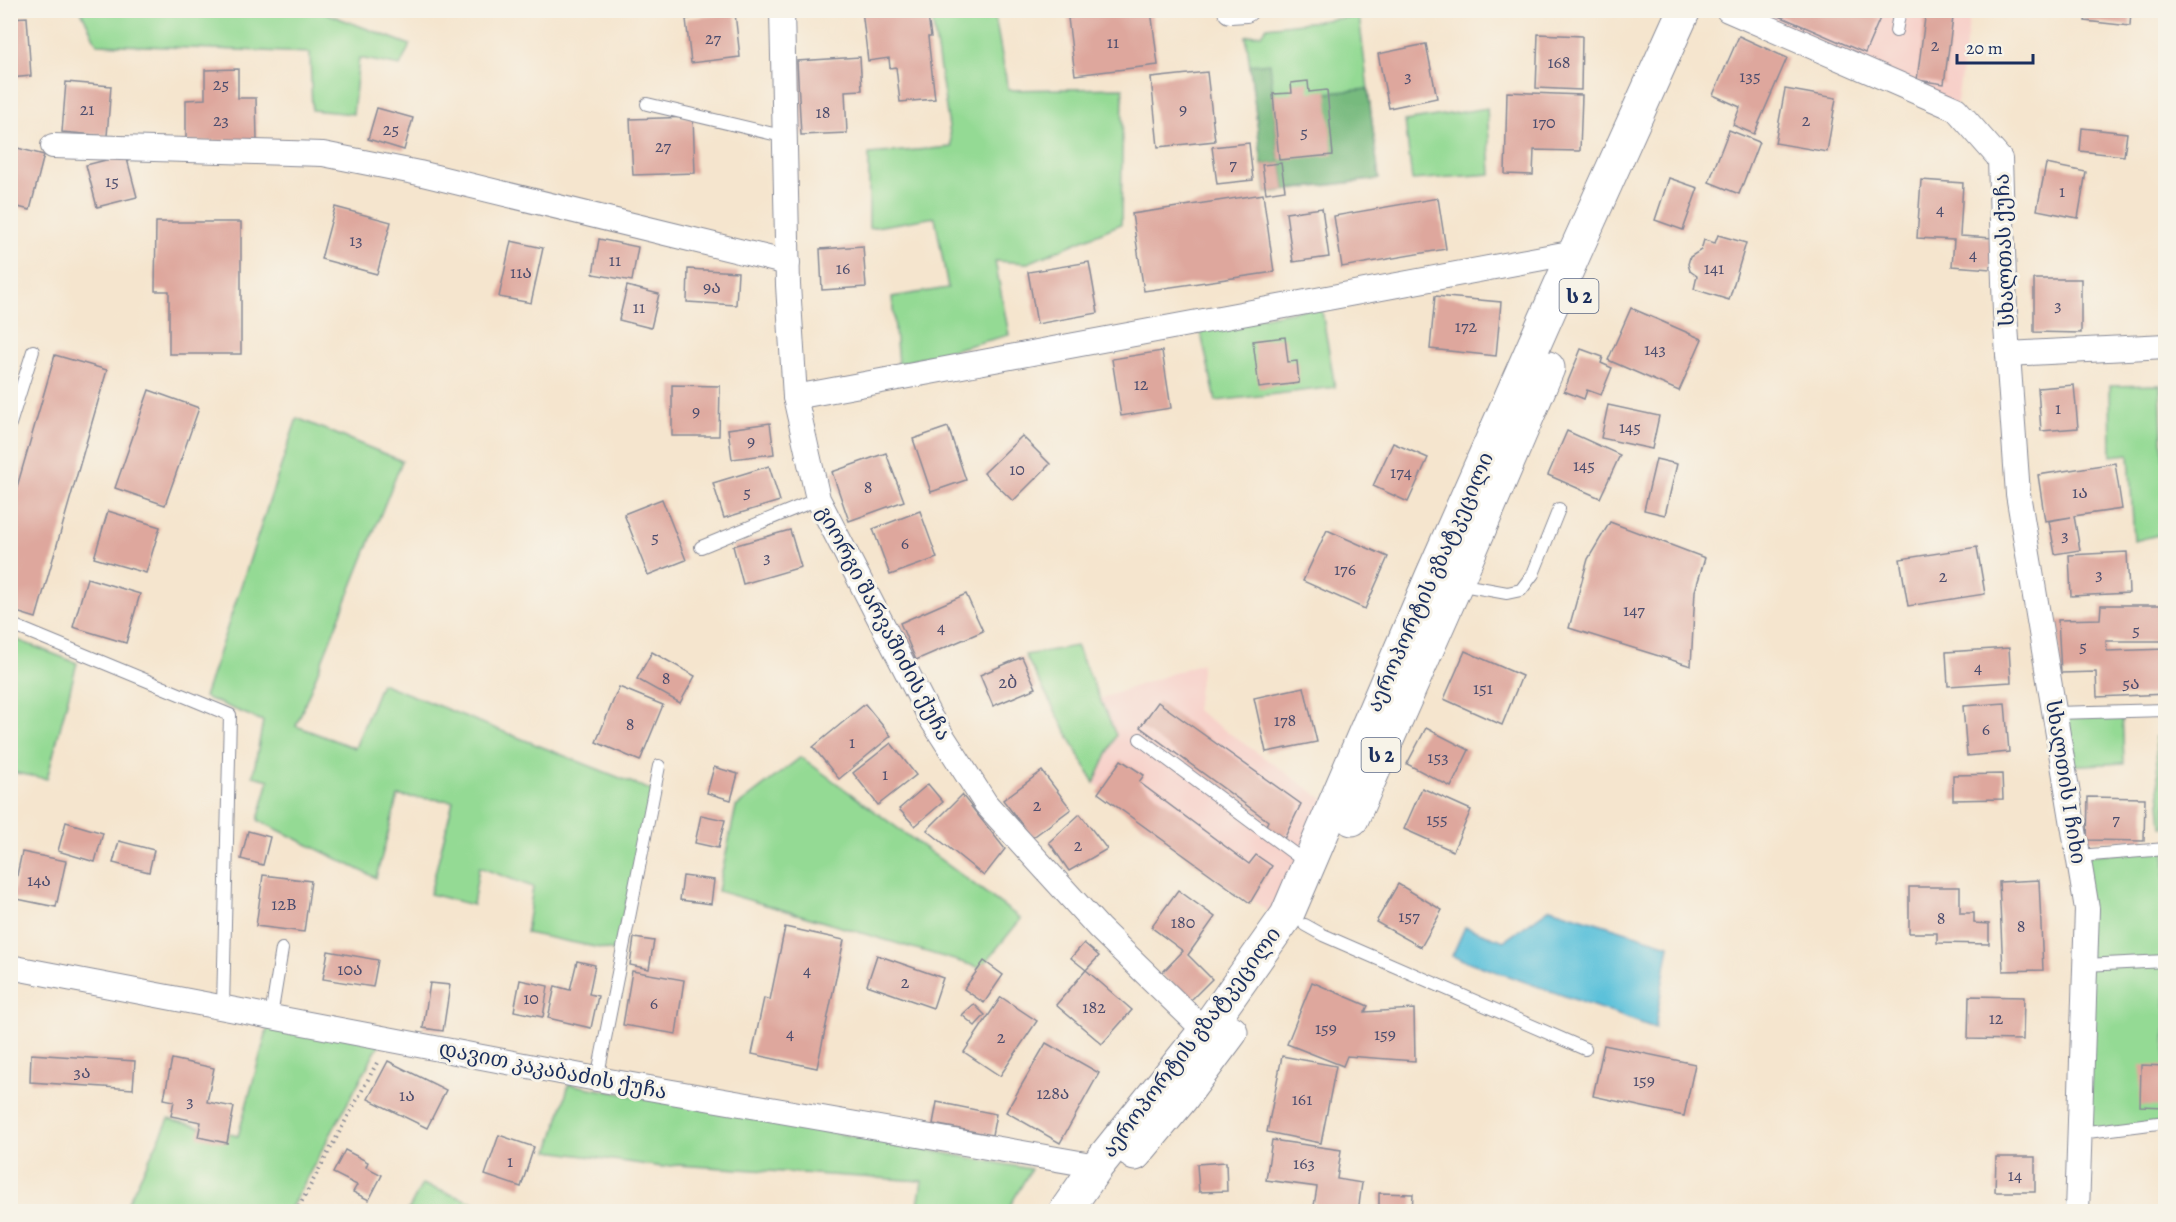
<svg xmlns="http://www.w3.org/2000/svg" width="2176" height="1222" font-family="Alegreya,'Noto Serif Georgian',serif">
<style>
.built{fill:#f7d0c9}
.green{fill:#94da94;stroke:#588479;stroke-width:1.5}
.forest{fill:#77ba7e;stroke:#49746e;stroke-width:1.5}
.water{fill:#5cc1da;stroke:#3c789c;stroke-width:1.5}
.building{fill:#dea79d}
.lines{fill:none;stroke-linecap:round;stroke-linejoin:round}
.service-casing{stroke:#888a96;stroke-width:14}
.minor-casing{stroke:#888a96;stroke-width:26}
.trunk-casing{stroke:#888a96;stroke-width:35}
.path{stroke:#888a96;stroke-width:4;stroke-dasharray:1.5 4.5;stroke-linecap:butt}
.service{stroke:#fff;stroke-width:12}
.minor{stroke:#fff;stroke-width:24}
.trunk{stroke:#fff;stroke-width:33}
.labels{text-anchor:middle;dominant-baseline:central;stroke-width:6;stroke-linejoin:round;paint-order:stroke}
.number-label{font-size:18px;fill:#4c4d6e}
.shield{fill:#f7f3e8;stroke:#5d6a87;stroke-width:1.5}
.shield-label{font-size:20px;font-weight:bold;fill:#1b2f5e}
.street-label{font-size:21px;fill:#1b2f5e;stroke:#f7f3e8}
</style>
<rect width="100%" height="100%" fill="#f7f3e8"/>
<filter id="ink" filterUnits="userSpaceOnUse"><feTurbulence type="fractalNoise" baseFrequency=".0167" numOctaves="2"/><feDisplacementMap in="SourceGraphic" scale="12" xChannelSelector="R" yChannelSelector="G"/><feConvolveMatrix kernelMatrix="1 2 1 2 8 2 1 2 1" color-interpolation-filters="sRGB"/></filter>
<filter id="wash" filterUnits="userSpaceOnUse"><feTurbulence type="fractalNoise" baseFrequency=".008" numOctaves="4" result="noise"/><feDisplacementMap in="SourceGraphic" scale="24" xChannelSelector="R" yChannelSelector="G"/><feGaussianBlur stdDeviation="1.35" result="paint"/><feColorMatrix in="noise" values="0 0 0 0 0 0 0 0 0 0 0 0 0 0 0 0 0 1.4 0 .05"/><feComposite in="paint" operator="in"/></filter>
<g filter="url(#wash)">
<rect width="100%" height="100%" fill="#f5e5ce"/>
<!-- built -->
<g class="built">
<polygon points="1755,11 1971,11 1956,108"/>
<polygon points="1202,663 1196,710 1329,803 1276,917 1094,783 1116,735 1099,699"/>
</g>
<!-- green -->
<g class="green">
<polygon points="81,11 320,11 410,45 400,66 359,58 353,114 312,110 310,53 97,44"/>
<polygon points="931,11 994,11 1008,90 1123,88 1121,224 1028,263 995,261 1009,335 898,364 892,297 948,288 935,217 869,228 869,154 952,147"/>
<polygon points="1359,16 1379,179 1266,193 1246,36 1261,34 1267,27"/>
<polygon points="1487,108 1491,174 1412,180 1405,121"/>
<polygon points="1321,306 1335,387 1216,401 1200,329"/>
<polygon points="2160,385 2163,459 2166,459 2165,536 2158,535 2134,541 2129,454 2111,456 2110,386"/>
<polygon points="297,418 402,461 296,726 355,748 381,683 653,791 615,951 526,933 533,887 479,867 473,905 430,894 453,801 398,796 376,878 258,820 269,780 253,776 263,721 204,697"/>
<polygon points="10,637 77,663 47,779 11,772"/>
<polygon points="1076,646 1116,735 1094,783 1025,655"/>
<polygon points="2122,711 2124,763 2063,766 2055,713"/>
<polygon points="2165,735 2166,827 2162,827 2155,737"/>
<polygon points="801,757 1021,919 981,968 718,891 736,807"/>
<polygon points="2165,849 2166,961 2163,962 2166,989 2165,1122 2080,1133 2078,856"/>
<polygon points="269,1023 380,1043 289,1211 123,1212 169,1119 238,1136"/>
<polygon points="569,1084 1031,1169 1007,1211 917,1212 922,1181 678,1165 662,1167 549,1151"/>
<polygon points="422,1184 497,1211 408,1211"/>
</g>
<!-- forest -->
<polygon class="forest" points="1270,63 1279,160 1327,93 1368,89 1379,179 1285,190 1281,163 1262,165 1250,65"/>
<!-- water -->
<polygon class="water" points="1550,908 1669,945 1655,1028 1452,956 1465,927 1504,941"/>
<g id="blocks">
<!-- building -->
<g class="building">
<polygon points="862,10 927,10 931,37 928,37 935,99 900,102 896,67 890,68 889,58 868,61"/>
<polygon points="1128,10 1151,10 1158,65 1075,75 1068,18"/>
<polygon points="1779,10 1872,10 1870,15 1880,18 1865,53 1777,15"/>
<polygon points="1926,10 1954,10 1944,84 1917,80"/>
<polygon points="2087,10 2131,10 2130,26 2085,21"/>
<polygon points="735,13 740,57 691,63 686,19"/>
<polygon points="27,17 31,76 10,78 10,18"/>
<polygon points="1538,34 1582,36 1581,90 1536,88"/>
<polygon points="1739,36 1787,58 1754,134 1733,125 1740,107 1713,95"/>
<polygon points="1426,44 1437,98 1389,108 1378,54"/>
<polygon points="860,57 862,90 845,91 847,133 801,135 797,61"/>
<polygon points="238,69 238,98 256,98 257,140 186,142 186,100 205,99 205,70"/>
<polygon points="1207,72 1215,141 1158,147 1151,78"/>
<polygon points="1308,81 1309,92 1327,90 1333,155 1279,160 1273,94 1292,93 1291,83"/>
<polygon points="66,82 111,86 107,136 62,132"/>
<polygon points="1785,89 1836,98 1827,152 1775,143"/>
<polygon points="1507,92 1582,95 1580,151 1534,150 1533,175 1505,174"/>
<polygon points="377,108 413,118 404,150 368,139"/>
<polygon points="693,117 695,173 633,175 630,119"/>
<polygon points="2082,128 2127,133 2124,156 2080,151"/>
<polygon points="1729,130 1759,142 1739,194 1709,182"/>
<polygon points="1249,143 1253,180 1217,184 1212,147"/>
<polygon points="10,146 44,155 30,210 10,205"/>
<polygon points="126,155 137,197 97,207 86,165"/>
<polygon points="1281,163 1285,190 1266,193 1262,165"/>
<polygon points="2046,164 2086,172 2078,218 2037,210"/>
<polygon points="1669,178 1698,188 1683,230 1655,220"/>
<polygon points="1921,180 1963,183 1960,236 1993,238 1991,269 1952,266 1954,240 1917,238"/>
<polygon points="1263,194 1274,272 1144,291 1132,214"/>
<polygon points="1438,198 1446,249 1342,267 1334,216"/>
<polygon points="335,207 391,222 377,274 321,259"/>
<polygon points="1322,208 1329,257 1293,262 1286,213"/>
<polygon points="156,222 241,222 241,354 169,354 169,291 155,291"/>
<polygon points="1718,235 1746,243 1729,300 1694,289 1697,276 1690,271 1688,264 1690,257 1701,250 1704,240 1715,243"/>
<polygon points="599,239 638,247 632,281 593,274"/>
<polygon points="511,241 543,248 531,303 499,297"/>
<polygon points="863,246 866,287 822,290 820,249"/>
<polygon points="1089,262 1098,313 1037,324 1028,272"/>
<polygon points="688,269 738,272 736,305 687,302"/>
<polygon points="2034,279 2081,279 2081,333 2034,332"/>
<polygon points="627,286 659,294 651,328 619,320"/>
<polygon points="1435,296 1501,302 1496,356 1430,349"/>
<polygon points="1631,308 1702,339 1679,391 1608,360"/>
<polygon points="1285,337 1288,362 1297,361 1299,383 1259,388 1253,341"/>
<polygon points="1581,349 1603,357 1601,363 1612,368 1601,395 1587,390 1584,399 1564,391"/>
<polygon points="1162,351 1171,408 1121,416 1112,359"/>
<polygon points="55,355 107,370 36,618 10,610 10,511"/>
<polygon points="672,385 720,386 719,436 672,436"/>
<polygon points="2074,385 2078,428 2041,431 2038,388"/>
<polygon points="149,390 199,408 165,505 115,488"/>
<polygon points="1608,405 1659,416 1652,449 1601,438"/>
<polygon points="770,423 774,454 732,459 728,429"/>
<polygon points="948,427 966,480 931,492 913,439"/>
<polygon points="1567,431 1620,455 1600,498 1548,475"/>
<polygon points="1022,436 1050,464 1013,501 984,473"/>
<polygon points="1393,443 1428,458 1408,502 1373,486"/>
<polygon points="886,453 904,501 849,521 832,472"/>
<polygon points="1656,459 1677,464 1665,515 1644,510"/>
<polygon points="2115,463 2122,509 2074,516 2080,550 2055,554 2049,521 2071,517 2045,521 2038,475"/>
<polygon points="769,466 780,501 724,518 713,483"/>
<polygon points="662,499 686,560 648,575 624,514"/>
<polygon points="108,511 160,527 146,573 94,558"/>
<polygon points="920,511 937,558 890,575 873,529"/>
<polygon points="1610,522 1705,558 1695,591 1691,666 1569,628 1588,559"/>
<polygon points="790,530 801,567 743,584 733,546"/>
<polygon points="1327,530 1388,557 1365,609 1303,581"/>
<polygon points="1977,547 1985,594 1908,606 1900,559"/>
<polygon points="2127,552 2129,593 2071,596 2069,555"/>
<polygon points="87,578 140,594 126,643 73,627"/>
<polygon points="966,594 983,631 916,660 900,623"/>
<polygon points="2101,605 2166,605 2166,641 2106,641 2107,651 2166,649 2166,694 2097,697 2096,672 2061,673 2058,620 2100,619"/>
<polygon points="2009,648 2011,682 1948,686 1946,652"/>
<polygon points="1465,651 1522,676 1502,725 1444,699"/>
<polygon points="652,652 695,676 680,703 637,679"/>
<polygon points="1022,657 1036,688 993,706 980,675"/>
<polygon points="619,687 663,705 640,761 596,742"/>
<polygon points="1304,687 1317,742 1266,752 1254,698"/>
<polygon points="1158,702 1301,804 1282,843 1264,830 1268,821 1140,727"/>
<polygon points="2005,703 2009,752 1967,756 1963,706"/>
<polygon points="865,704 891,736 839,779 813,747"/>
<polygon points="1426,728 1469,750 1451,787 1407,764"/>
<polygon points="891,743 916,775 878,805 853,773"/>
<polygon points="1121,760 1144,775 1139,782 1249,864 1256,855 1272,866 1250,903 1098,793"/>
<polygon points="714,767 738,774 731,800 707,793"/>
<polygon points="1042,771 1071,809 1032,838 1003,800"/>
<polygon points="2002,774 2003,799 1953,800 1953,775"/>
<polygon points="928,784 943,802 915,826 899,809"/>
<polygon points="1422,788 1471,810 1453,851 1404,829"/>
<polygon points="962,795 1005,849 984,876 927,830"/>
<polygon points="2088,797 2145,798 2144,841 2087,840"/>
<polygon points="1080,814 1107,849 1069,871 1049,842"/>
<polygon points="701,815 725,820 718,848 695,843"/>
<polygon points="66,822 103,833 95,862 58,851"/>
<polygon points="248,831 270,837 263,865 241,859"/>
<polygon points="119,841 154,850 149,872 113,863"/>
<polygon points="22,852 66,861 56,907 12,898"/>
<polygon points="263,875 311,881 304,932 256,926"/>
<polygon points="683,876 714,880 711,904 680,900"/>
<polygon points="2039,880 2043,970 2003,971 1999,882"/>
<polygon points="1398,884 1442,910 1421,947 1376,922"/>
<polygon points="1909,887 1960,887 1960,913 1974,913 1974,923 1989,924 1989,944 1937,943 1937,933 1909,933"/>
<polygon points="1178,890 1215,917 1188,955 1212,979 1190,1001 1161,974 1183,951 1151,927"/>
<polygon points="785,927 844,940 817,1068 752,1054 764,998 770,1000"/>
<polygon points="634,938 654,941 649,969 630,965"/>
<polygon points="1084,943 1099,956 1086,970 1132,1010 1102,1044 1056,1005 1086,970 1071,958"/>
<polygon points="328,951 378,960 373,987 323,979"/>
<polygon points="877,955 943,978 933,1008 867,985"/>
<polygon points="577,961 595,965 589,994 598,996 591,1028 548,1018 555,986 570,990"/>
<polygon points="984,961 1003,975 984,1003 964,989"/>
<polygon points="632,971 684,980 676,1034 623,1025"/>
<polygon points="520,980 548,986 543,1017 514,1011"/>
<polygon points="1312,982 1368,1006 1365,1012 1414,1009 1415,1061 1347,1056 1343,1066 1287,1044"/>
<polygon points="430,983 450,985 443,1031 423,1028"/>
<polygon points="1969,996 2024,997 2023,1040 1968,1039"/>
<polygon points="1001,997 1037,1021 1000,1076 964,1052"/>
<polygon points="974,1004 985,1015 975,1026 962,1015"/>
<polygon points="1046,1043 1099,1073 1060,1143 1006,1112"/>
<polygon points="1604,1045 1695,1064 1684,1116 1593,1096"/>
<polygon points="31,1054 135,1061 133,1089 30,1082"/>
<polygon points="1282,1056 1336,1066 1321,1143 1267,1132"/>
<polygon points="172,1059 214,1068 207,1102 234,1107 227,1143 198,1137 201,1122 171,1116 174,1101 164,1099"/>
<polygon points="388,1061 446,1090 427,1128 368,1099"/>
<polygon points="2141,1065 2166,1066 2166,1107 2140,1106"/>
<polygon points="937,1102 996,1114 992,1135 933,1124"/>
<polygon points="499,1135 534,1147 521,1187 485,1175"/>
<polygon points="1272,1140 1341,1150 1337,1179 1362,1183 1358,1212 1313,1212 1317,1187 1266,1180"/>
<polygon points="345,1150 368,1162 366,1167 382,1175 369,1200 353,1192 357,1185 333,1173"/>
<polygon points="1996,1157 2035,1157 2035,1192 1995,1192"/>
<polygon points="1226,1162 1227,1191 1199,1192 1197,1164"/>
<polygon points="1379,1193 1413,1194 1412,1212 1379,1212"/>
</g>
</g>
</g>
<g filter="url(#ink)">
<use href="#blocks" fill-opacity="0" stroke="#888a96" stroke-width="1.5"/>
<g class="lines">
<defs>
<g id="service">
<polyline points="1896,31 1900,10"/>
<polyline points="647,104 786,137"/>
<polyline points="10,424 33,351"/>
<polyline points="701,547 818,499"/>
<polyline points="1457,584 1507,593 1521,590 1533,574 1559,509"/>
<polyline points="10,624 230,715 223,1007"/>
<polyline points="2055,713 2166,710"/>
<polyline points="1140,739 1308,864"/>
<polyline points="2078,856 2166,849"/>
<polyline points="1305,925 1323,935 1585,1049"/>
<polyline points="2085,965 2166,961"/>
<polyline points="271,1016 282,949"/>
<polyline points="597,1079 659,766"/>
<polyline points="2080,1133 2166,1122"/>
</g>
<g id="minor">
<polyline points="782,10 788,285 795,397 818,499 930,717 986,804 1099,928 1205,1031"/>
<polyline points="1728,10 1956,109 2000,159 2005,312 2018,494 2087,909 2077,1212"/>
<polyline points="1230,11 1246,10"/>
<polyline points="53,146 323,154 419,173 788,263"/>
<polyline points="2008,354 2166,346"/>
<polyline points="795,397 1575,252"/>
<polyline points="10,967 597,1079 1097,1166"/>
</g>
<g id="trunk">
<polyline points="1352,819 1456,584 1548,368"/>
<polyline points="1135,1154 1181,1099 1231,1032"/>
<polyline points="1065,1212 1097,1166 1205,1031 1287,915 1432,576 1575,252 1684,10"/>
</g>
</defs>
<!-- service casing -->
<use href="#service" class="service-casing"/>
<!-- minor casing -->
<use href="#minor" class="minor-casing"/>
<!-- trunk casing -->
<use href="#trunk" class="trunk-casing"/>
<!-- path -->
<polyline class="path" points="296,1212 378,1061"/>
<!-- service -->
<use href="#service" class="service"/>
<!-- minor -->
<use href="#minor" class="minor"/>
<!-- trunk -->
<use href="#trunk" class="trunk"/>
</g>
</g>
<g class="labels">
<!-- number labels -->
<g class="number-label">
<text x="713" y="38">27</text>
<text x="1113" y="42">11</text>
<text x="1935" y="45">2</text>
<text x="1559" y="62">168</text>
<text x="1408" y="76">3</text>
<text x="1750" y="76">135</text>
<text x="221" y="84">25</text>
<text x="87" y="109">21</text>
<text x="1183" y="109">9</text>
<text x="823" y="112">18</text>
<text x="221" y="120">23</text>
<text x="1806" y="120">2</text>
<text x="1544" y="122">170</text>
<text x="391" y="129">25</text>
<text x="1304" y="132">5</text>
<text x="663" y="146">27</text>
<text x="1233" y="164">7</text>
<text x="112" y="181">15</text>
<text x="2062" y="191">1</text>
<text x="1940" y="209">4</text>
<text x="356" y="240">13</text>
<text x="1973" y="254">4</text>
<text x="615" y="260">11</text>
<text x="843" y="268">16</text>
<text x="1714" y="268">141</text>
<text x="521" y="272">11ა</text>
<text x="712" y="287">9ა</text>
<text x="2058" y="305">3</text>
<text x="639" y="307">11</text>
<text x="1466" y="326">172</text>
<text x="1655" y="349">143</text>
<text x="1141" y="384">12</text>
<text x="2058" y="408">1</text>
<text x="696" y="411">9</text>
<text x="1630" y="427">145</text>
<text x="751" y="441">9</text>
<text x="1584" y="465">145</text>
<text x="1017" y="469">10</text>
<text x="1401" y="472">174</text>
<text x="868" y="487">8</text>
<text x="747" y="492">5</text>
<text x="2080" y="492">1ა</text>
<text x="2065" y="535">3</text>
<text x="655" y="537">5</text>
<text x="905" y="543">6</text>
<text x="767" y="557">3</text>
<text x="1345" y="569">176</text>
<text x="2099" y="574">3</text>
<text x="1943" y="576">2</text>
<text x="1634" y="610">147</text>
<text x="941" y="627">4</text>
<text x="2136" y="630">5</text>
<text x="2083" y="646">5</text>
<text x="1978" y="667">4</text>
<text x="666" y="678">8</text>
<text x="1008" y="682">2ბ</text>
<text x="2131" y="683">5ა</text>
<text x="1483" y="688">151</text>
<text x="1285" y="720">178</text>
<text x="630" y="724">8</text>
<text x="1986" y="729">6</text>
<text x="852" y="742">1</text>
<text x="1438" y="757">153</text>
<text x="885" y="774">1</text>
<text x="1037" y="805">2</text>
<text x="1437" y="819">155</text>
<text x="2116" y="819">7</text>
<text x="1078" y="845">2</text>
<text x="39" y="880">14ა</text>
<text x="284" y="904">12B</text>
<text x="1409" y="916">157</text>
<text x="1941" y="918">8</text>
<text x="1183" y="922">180</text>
<text x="2021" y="926">8</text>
<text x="350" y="969">10ა</text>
<text x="807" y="970">4</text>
<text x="905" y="982">2</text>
<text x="531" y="998">10</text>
<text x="654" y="1003">6</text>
<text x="1094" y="1007">182</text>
<text x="1996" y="1018">12</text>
<text x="1326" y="1028">159</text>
<text x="790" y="1033">4</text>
<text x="1385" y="1034">159</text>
<text x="1001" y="1037">2</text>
<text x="82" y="1072">3ა</text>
<text x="1644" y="1080">159</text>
<text x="1053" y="1093">128ა</text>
<text x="407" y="1095">1ა</text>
<text x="1302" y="1099">161</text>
<text x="190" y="1101">3</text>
<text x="510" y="1161">1</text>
<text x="1304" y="1163">163</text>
<text x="2015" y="1175">14</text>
</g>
<!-- shield labels -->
<g class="shield">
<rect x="1559.5" y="279" width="39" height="34" rx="4.5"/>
<rect x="1361.5" y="738" width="39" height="34" rx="4.5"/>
</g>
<g class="shield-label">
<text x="1579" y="296">ს 2</text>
<text x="1381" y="755">ს 2</text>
</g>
<!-- street labels -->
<g class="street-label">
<text transform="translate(2004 250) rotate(-92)">სხალთას ქუჩა</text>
<text transform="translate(1430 582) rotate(-66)">აეროპორტის გზატკეცილი</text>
<text transform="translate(884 623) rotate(62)">გიორგი შარვაშიძის ქუჩა</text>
<text transform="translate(2066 782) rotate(81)">სხალთის I ჩიხი</text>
<text transform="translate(1191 1042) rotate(-53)">აეროპორტის გზატკეცილი</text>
<text transform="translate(553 1070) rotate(11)">დავით კაკაბაძის ქუჩა</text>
</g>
</g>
<!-- margin -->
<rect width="2176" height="1222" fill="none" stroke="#f7f3e8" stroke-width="36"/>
<!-- scale -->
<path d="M1957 54v9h76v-9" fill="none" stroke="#1b2f5e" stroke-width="3"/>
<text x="1966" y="54" font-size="18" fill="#1b2f5e" stroke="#f7f3e8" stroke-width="4.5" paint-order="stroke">20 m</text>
</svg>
